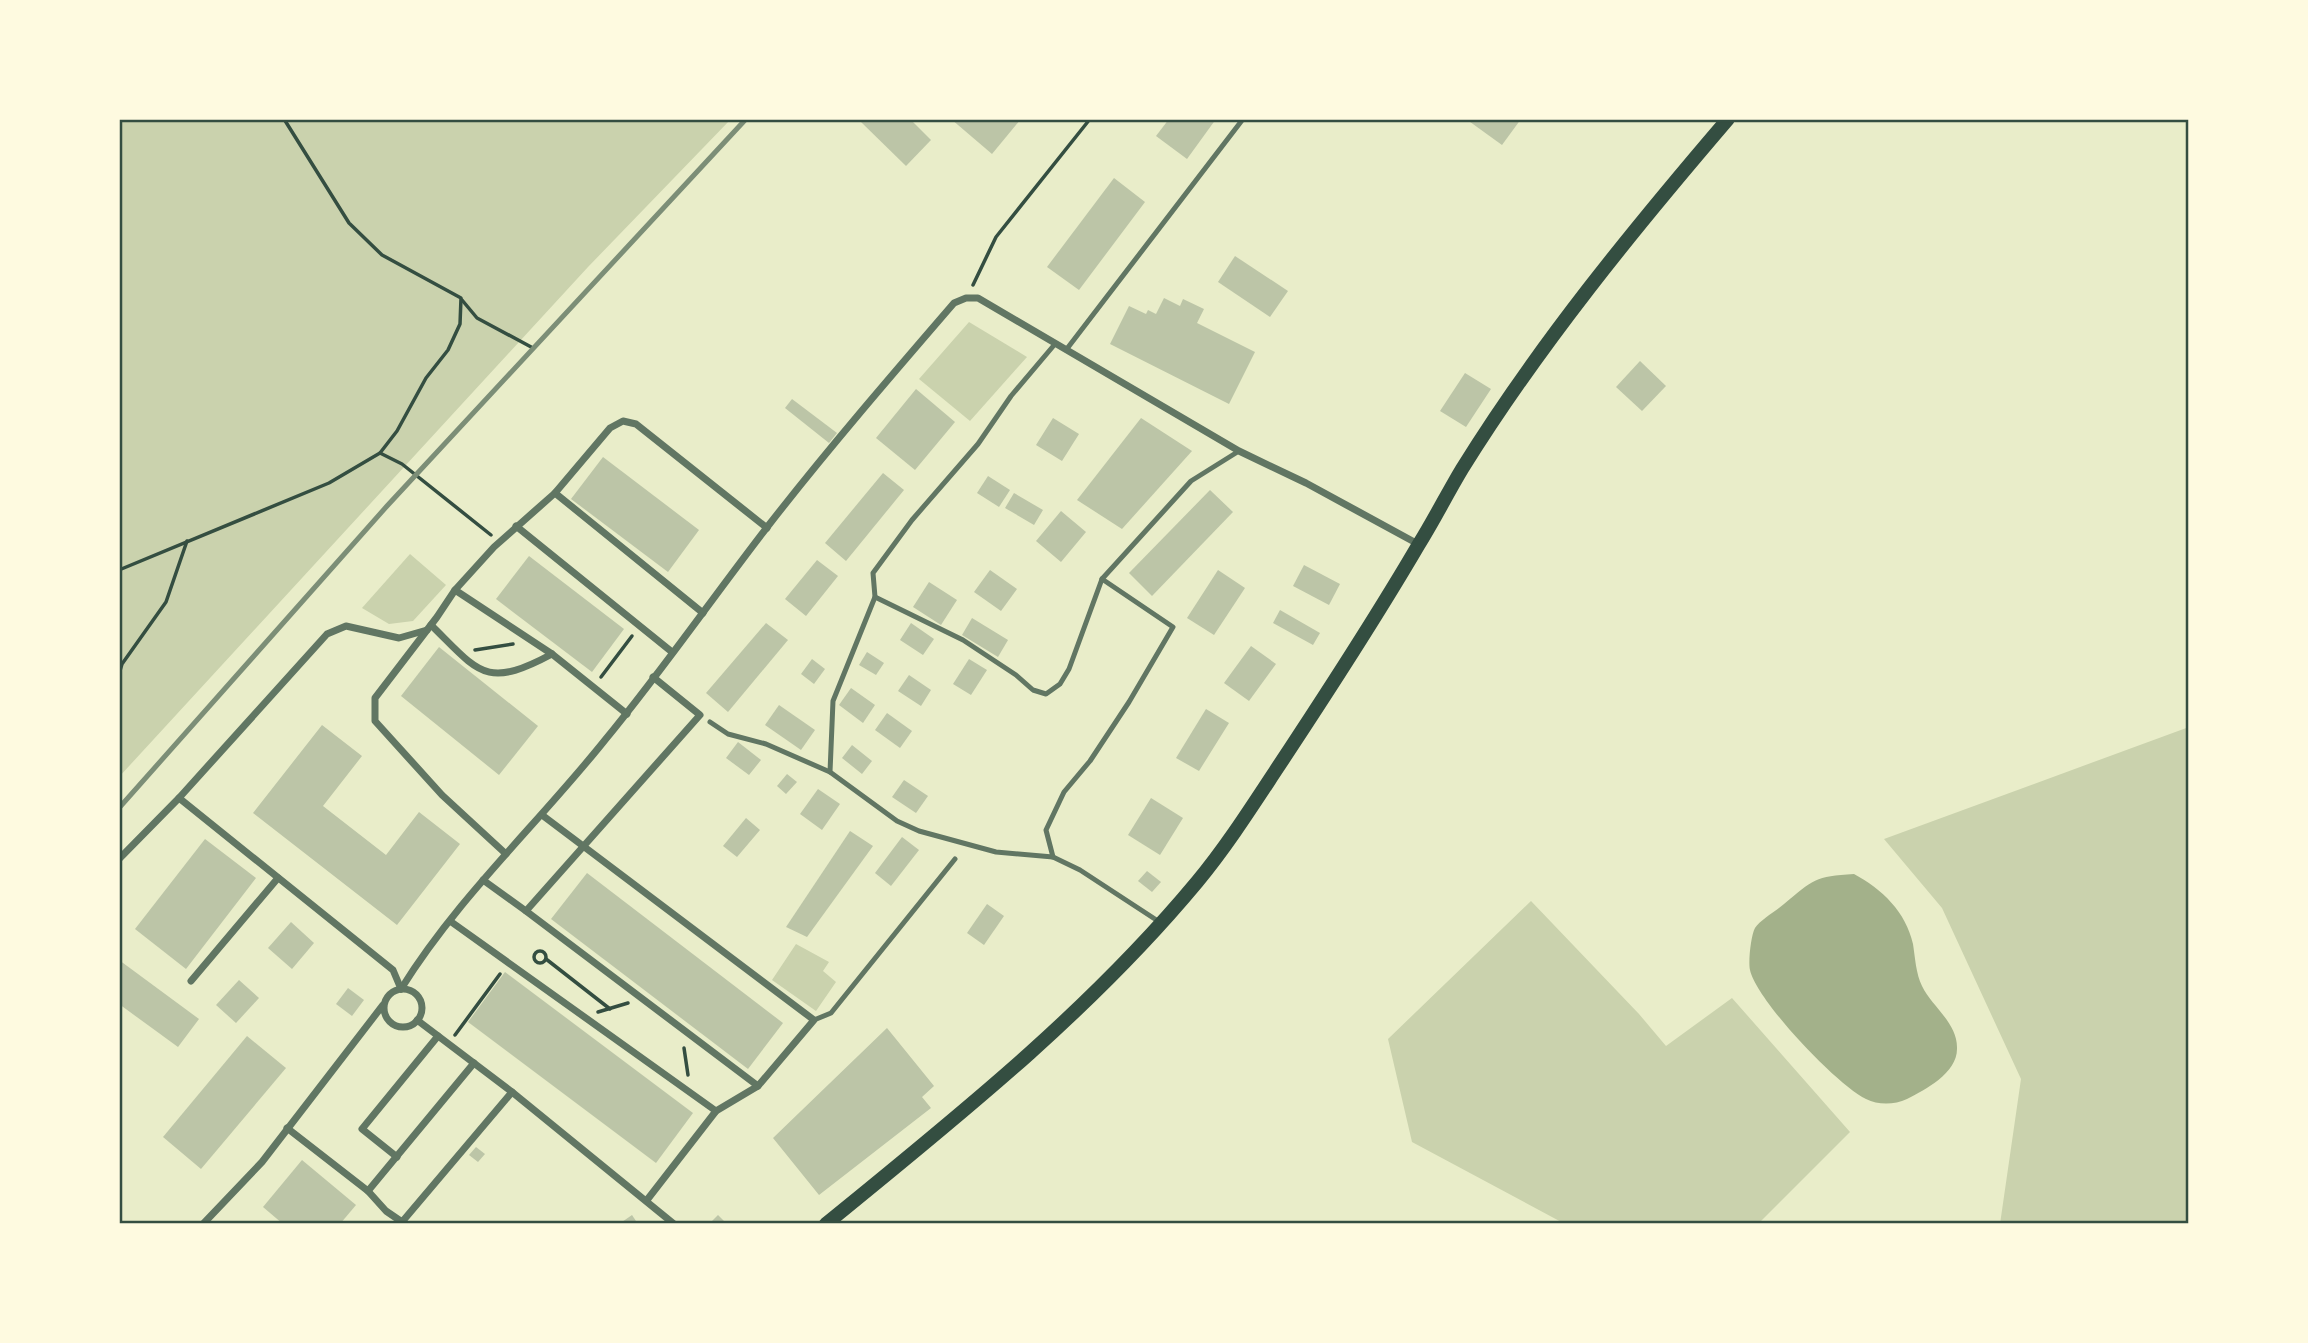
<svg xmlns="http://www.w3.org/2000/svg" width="2308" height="1343" font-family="Raleway,sans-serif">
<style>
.green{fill:#cad2ad}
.water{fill:#a3b18a}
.building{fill:#bcc5a7}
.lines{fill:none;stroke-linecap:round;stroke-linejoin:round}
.path{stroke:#344e41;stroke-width:3.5}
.service{stroke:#617663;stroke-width:5}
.minor{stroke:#617663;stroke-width:7}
.secondary{stroke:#344e41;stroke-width:14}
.rail{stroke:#7c8e77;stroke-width:5}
.neatline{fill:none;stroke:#344e41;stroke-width:2.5}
</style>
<rect width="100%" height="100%" fill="#e9edc9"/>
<!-- green -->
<g class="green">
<polygon points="119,119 731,119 588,267 119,777"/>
<polygon points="969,322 1027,357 970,421 919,379"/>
<polygon points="410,554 446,585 413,621 389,624 362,608"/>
<polygon points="2189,727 2189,1224 2000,1224 2021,1079 1942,908 1884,839"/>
<polygon points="1531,901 1639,1014 1666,1046 1732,998 1850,1132 1758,1224 1565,1224 1412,1142 1388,1039"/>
<polygon points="796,944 829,962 823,971 836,982 816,1011 772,980"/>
</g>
<!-- water -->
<path class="water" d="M1854 874C1882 889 1906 912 1913 944 1915 957 1916 974 1922 986 1932 1007 1958 1023 1957 1049 1957 1073 1925 1090 1907 1099 1894 1105 1878 1105 1866 1099 1837 1085 1757 1001 1750 970 1748 962 1751 935 1755 928 1760 920 1776 911 1784 904 1813 880 1815 876 1854 874Z"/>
<!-- building -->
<g class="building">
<polygon points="863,119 910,119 931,140 906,166 861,122"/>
<polygon points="951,119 1021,119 992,154"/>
<polygon points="1169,119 1216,119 1187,159 1156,136"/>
<polygon points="1466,119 1521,119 1502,145"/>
<polygon points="1114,178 1145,202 1079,290 1047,267"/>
<polygon points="1235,256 1288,291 1270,317 1218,282"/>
<polygon points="1164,298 1180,306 1183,299 1204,309 1197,323 1255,352 1229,404 1110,344 1129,306 1146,314 1148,310 1156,314"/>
<polygon points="1640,361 1666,386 1642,411 1616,387"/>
<polygon points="1465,373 1491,389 1466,427 1440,411"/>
<polygon points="916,389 955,422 915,470 876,438"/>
<polygon points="792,399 837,433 829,443 785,408"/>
<polygon points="1053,418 1079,434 1062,461 1036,445"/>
<polygon points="1141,418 1192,451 1122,529 1077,500"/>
<polygon points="603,457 699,530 668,572 571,499"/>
<polygon points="883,473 904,490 846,561 825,543"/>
<polygon points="988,476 1010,490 999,507 977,493"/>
<polygon points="1210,490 1233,512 1152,596 1129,573"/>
<polygon points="1014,493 1043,510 1034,525 1005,508"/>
<polygon points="1061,511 1086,532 1061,562 1036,541"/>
<polygon points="529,556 624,629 592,672 496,599"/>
<polygon points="817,560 838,576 806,616 785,599"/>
<polygon points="1304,565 1340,584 1329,605 1293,586"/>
<polygon points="990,570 1017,589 1001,611 974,592"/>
<polygon points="1218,570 1245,588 1214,635 1187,618"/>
<polygon points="929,582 957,600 941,625 913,607"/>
<polygon points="1280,610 1320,633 1313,645 1273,623"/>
<polygon points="972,618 1008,640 998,657 962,635"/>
<polygon points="766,623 788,640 728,712 706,693"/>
<polygon points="911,623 934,639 923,655 900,640"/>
<polygon points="1251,646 1276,664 1249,701 1224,683"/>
<polygon points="439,647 538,726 499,775 401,696"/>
<polygon points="867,652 884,663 876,675 859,665"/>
<polygon points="812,659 825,669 814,684 801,674"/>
<polygon points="969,659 987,670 971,695 953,684"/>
<polygon points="909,675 931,690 921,706 898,691"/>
<polygon points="851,688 875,705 863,723 839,705"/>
<polygon points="779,705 815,730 801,750 765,725"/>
<polygon points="1206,709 1229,723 1199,771 1176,758"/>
<polygon points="887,713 912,731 900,748 875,730"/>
<polygon points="322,725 362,756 323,806 386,855 419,812 460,844 397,925 253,813"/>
<polygon points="738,742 761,760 749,775 726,758"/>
<polygon points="852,745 872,761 862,774 842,758"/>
<polygon points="787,774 797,782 786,794 777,786"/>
<polygon points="904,780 928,796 916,813 892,797"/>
<polygon points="818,789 840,804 822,830 800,814"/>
<polygon points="1151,798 1183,818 1160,855 1128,835"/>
<polygon points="746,818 760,830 737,857 723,846"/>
<polygon points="850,831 873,846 807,937 786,927"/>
<polygon points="902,837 919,850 891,886 875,873"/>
<polygon points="205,839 256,878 186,969 135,929"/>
<polygon points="1147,871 1161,882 1152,892 1138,881"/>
<polygon points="587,873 783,1023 748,1069 551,919"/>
<polygon points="987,904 1004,916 984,945 967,933"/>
<polygon points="291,922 314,943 292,969 268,948"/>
<polygon points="119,960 199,1019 178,1047 119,1004"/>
<polygon points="505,972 693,1113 656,1163 468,1022"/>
<polygon points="239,980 259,998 236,1023 216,1005"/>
<polygon points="348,988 364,1000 352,1016 336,1004"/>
<polygon points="887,1028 934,1086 922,1097 931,1108 819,1195 773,1138"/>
<polygon points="247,1036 286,1068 201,1169 163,1137"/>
<polygon points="476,1147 485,1154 478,1162 469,1155"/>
<polygon points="302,1160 356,1205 340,1224 283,1224 263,1207"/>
<polygon points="632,1215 638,1224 619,1224"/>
<polygon points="718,1215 727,1224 709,1224"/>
</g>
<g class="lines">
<!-- path -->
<g class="path">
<polyline points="973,285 996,237 1090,119"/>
<polyline points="462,300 477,318 533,348"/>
<polyline points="380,453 402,464 491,535"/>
<polyline points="119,570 329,483 380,453 397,431 426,378 448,350 460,324 461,298 382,255 349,223 284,119"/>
<polyline points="475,650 513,644"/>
<polyline points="119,674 122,664 166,602 187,541"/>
<polyline points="601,677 632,636"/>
<circle cx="540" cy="957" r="6"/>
<polyline points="546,959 610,1009"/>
<polyline points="598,1012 628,1003"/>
<polyline points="455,1035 500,974"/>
<polyline points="684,1048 688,1075"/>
</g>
<!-- service -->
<g class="service">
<polyline points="1055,344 1011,396 978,444 912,520 873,573 875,597 833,701 830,772 897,821 919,831 996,852 1053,857 1080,870 1161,923"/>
<polyline points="1066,350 1243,119"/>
<polyline points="875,597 963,640 1016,675 1033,690 1046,694 1060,684 1069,669 1102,579 1191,481 1239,451"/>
<polyline points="710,722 728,734 766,744 830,772"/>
<polyline points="1053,857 1046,830 1064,792 1090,761 1129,702 1173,627 1102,579"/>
<polyline points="814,1020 831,1013 955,859"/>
</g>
<!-- minor -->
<g class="minor">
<polyline points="555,493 703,613"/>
<polyline points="516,526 672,652"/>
<polyline points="455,590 437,617 375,698 375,721 442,795 506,854"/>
<path d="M431 625C479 672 485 690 552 654"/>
<polyline points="627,714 552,654 455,590 494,547 555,493 610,428 623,421 636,424 767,528"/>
<polyline points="542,815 814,1020 758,1086 716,1111 647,1200"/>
<polyline points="119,859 179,798"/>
<polyline points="483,880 526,911 700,715 653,677"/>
<polyline points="526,911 758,1086"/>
<polyline points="450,921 716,1111"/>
<polyline points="191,981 278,878"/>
<path d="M401 989C458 897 538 824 605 740 662 671 713 597 768 526 828 449 891 376 954 303L966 298H978L1239 451 1306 483 1418 544"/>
<polyline points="401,989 393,970 179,798 327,634 346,626 399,638 427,630"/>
<circle cx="403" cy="1008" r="19"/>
<polyline points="417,1020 512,1092 674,1224"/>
<polyline points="287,1128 368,1191 386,1211 405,1224"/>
<polyline points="397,1157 362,1129 438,1036"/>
<polyline points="368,1191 474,1063"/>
<polyline points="402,1222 512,1092"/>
<polyline points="203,1224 262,1162 383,1005"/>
</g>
<!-- secondary -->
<path class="secondary" d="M826 1224C956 1118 1089 1012 1197 882 1226 847 1251 808 1276 770 1325 696 1374 621 1419 544 1434 520 1447 494 1462 469 1539 345 1633 230 1728 119"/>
<!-- rail -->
<polyline class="rail" points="119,808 387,506 746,119"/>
</g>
<!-- border -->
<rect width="2308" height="1343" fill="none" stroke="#fefae0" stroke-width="242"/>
<rect x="121" y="121" width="2066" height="1101" class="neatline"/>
</svg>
